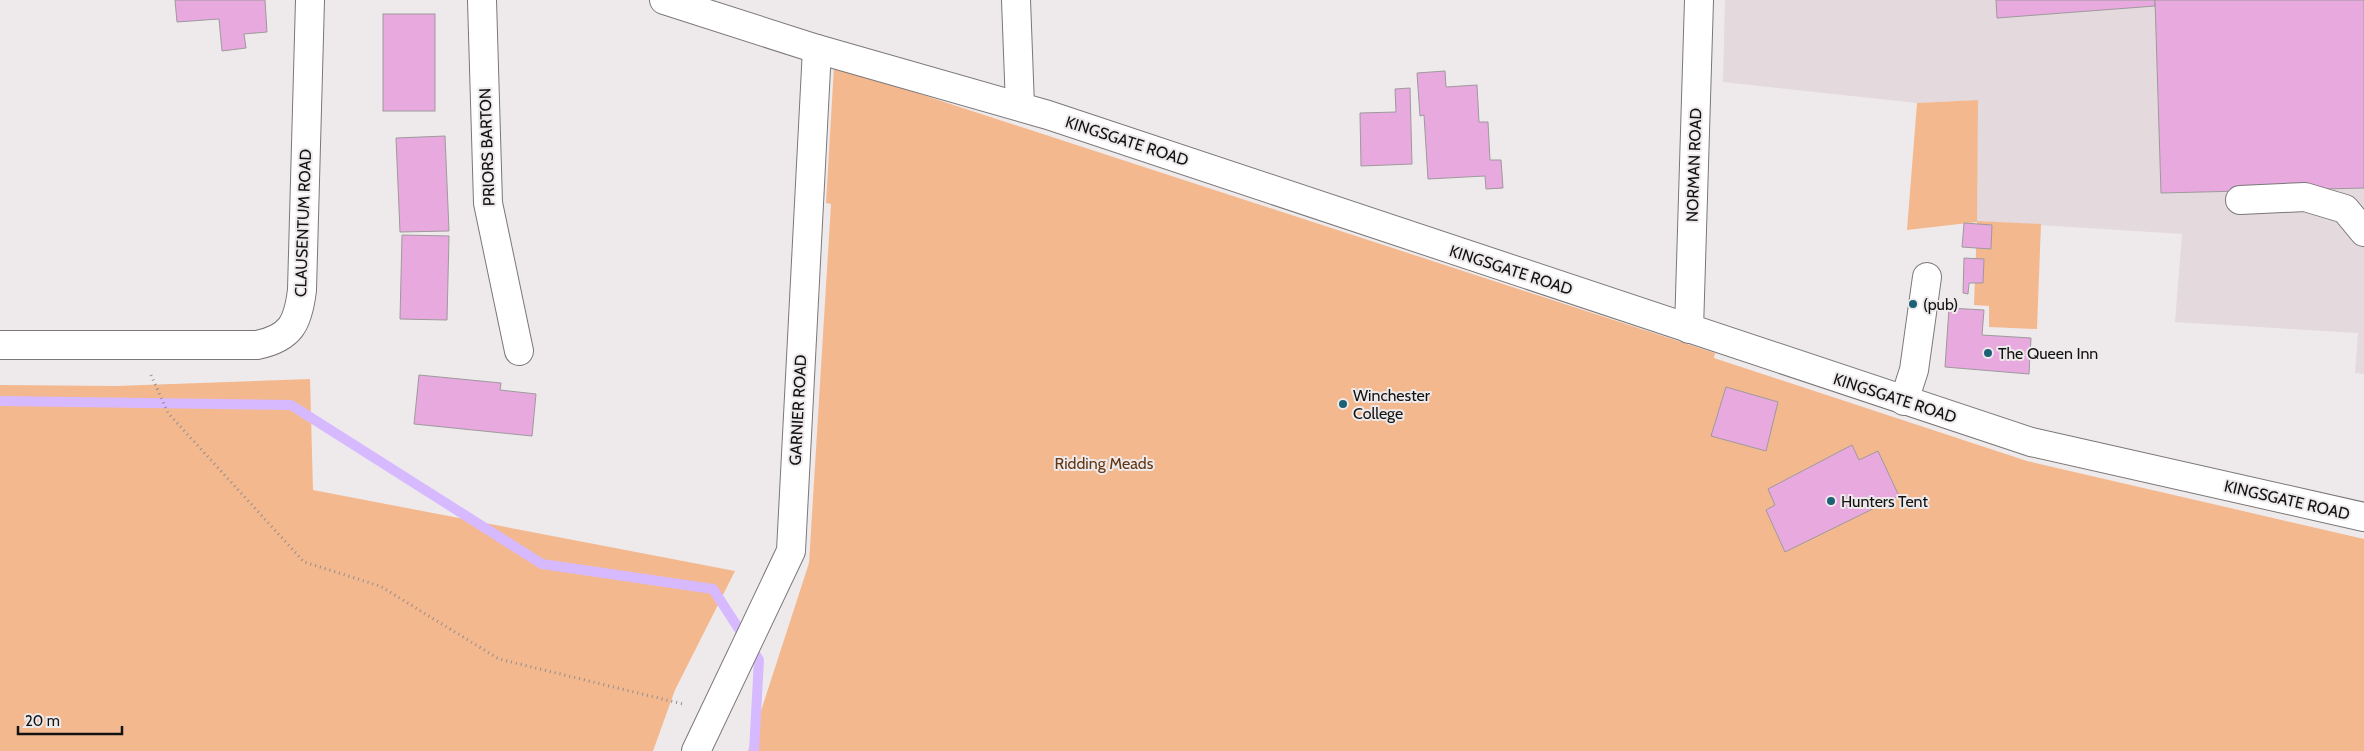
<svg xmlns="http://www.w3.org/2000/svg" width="2364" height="751" font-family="Cabin,sans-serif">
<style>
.built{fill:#e4d9dc}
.green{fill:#f4b88f}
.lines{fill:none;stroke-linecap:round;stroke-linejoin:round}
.stream{stroke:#d7b9ff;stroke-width:10}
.building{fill:#e8a9df;stroke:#9d9a9c}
.minor-casing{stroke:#7b7778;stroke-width:30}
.path{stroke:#908d8e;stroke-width:3;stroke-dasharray:1 4;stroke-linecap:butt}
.minor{stroke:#fff;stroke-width:28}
.poi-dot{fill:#1e6174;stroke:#eeeaeb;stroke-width:2}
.labels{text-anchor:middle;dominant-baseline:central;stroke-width:4;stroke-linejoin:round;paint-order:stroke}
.street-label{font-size:16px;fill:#131212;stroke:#eeeaeb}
.poi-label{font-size:16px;fill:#131212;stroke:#eeeaeb;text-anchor:start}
.park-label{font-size:16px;fill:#623714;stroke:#eeeaeb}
</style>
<rect width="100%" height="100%" fill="#eeeaeb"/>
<!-- built -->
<polygon class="built" points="1725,0 2364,0 2364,374 2355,373 2358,333 2175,322 2182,234 1977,221 1977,100 1917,103 1723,82"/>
<!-- green -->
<g class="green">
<polygon points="834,66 1715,353 1714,358 2027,461 2364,539 2364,751 748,751 809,563 831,204 826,203"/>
<polygon points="1978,100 1977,221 2041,224 2037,329 1989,327 1989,306 1974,305 1977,222 1907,230 1917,103"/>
<polygon points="310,379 313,490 735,571 675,690 653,751 0,751 0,385 116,386"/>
</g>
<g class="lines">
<!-- stream -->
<polyline class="stream" points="0,401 291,405 542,564 713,589 759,660 754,751"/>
</g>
<!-- building -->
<g class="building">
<polygon points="175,0 265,0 267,32 244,34 246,48 222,51 219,19 177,22"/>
<polygon points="1996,0 2155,0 2155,6 1997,18"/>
<polygon points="2155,0 2364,0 2364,188 2161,193"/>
<rect x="383" y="14" width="52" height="97"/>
<polygon points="1445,71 1446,87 1477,85 1479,122 1488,122 1490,160 1501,160 1503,188 1486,189 1485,176 1428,179 1424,115 1420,116 1417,73"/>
<polygon points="1410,88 1412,164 1361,166 1360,113 1396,112 1395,89"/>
<polygon points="445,136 449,231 400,232 396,138"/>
<polygon points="1964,223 1992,225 1991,249 1962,247"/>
<polygon points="402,235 449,236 447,320 400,319"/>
<polygon points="1964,258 1984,259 1983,283 1969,283 1968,294 1963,293"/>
<polygon points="1949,308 1984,310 1982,335 2031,338 2029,374 1945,367"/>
<polygon points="419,375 501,383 500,390 536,394 532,436 414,424"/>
<polygon points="1726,387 1778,402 1766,451 1711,436"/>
<polygon points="1852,445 1859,460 1878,451 1899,496 1785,552 1766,510 1775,505 1768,489"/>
</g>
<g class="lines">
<defs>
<g id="minor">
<polyline points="482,0 488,203 519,351"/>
<polyline points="664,0 817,49 1048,115 2031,442 2364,517"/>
<polyline points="1016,0 1020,106"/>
<polyline points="2240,200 2305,197 2345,209 2364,232"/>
<polyline points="1689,329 1699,0"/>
<path d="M0 345H257C291 338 298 323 302 290L310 0"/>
<polyline points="1904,401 1914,370 1927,277"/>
<polyline points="696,751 791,551 817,49"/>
</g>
</defs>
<!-- minor casing -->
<use href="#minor" class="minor-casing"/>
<!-- path -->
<polyline class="path" points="151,375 168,413 304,562 380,586 499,659 683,704"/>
<!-- minor -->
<use href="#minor" class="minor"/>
</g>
<!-- markers -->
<g class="poi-dot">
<circle cx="1913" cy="304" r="5"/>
<circle cx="1988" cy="353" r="5"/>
<circle cx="1343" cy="404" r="5"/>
<circle cx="1831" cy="501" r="5"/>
</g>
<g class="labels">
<!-- street labels -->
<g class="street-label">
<text transform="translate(1127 141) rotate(18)">KINGSGATE ROAD</text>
<text transform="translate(487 147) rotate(-92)">PRIORS BARTON</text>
<text transform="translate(1694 165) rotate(-88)">NORMAN ROAD</text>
<text transform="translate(303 223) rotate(-88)">CLAUSENTUM ROAD</text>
<text transform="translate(1511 270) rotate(18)">KINGSGATE ROAD</text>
<text transform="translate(1895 398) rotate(18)">KINGSGATE ROAD</text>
<text transform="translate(798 410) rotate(-87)">GARNIER ROAD</text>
<text transform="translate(2287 500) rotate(13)">KINGSGATE ROAD</text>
</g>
<!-- poi labels -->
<g class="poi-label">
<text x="1923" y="304">(pub)</text>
<text x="1998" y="353">The Queen Inn</text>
<text x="1353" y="395">Winchester<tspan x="1353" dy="18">College</tspan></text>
<text x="1841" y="501">Hunters Tent</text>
</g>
<!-- park labels -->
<g class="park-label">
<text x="1104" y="463">Ridding Meads</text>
</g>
</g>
<!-- scale -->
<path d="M18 726v8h104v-8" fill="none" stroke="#131212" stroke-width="2.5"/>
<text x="25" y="726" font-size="15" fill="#131212" stroke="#eeeaeb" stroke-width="4" paint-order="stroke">20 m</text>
</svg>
